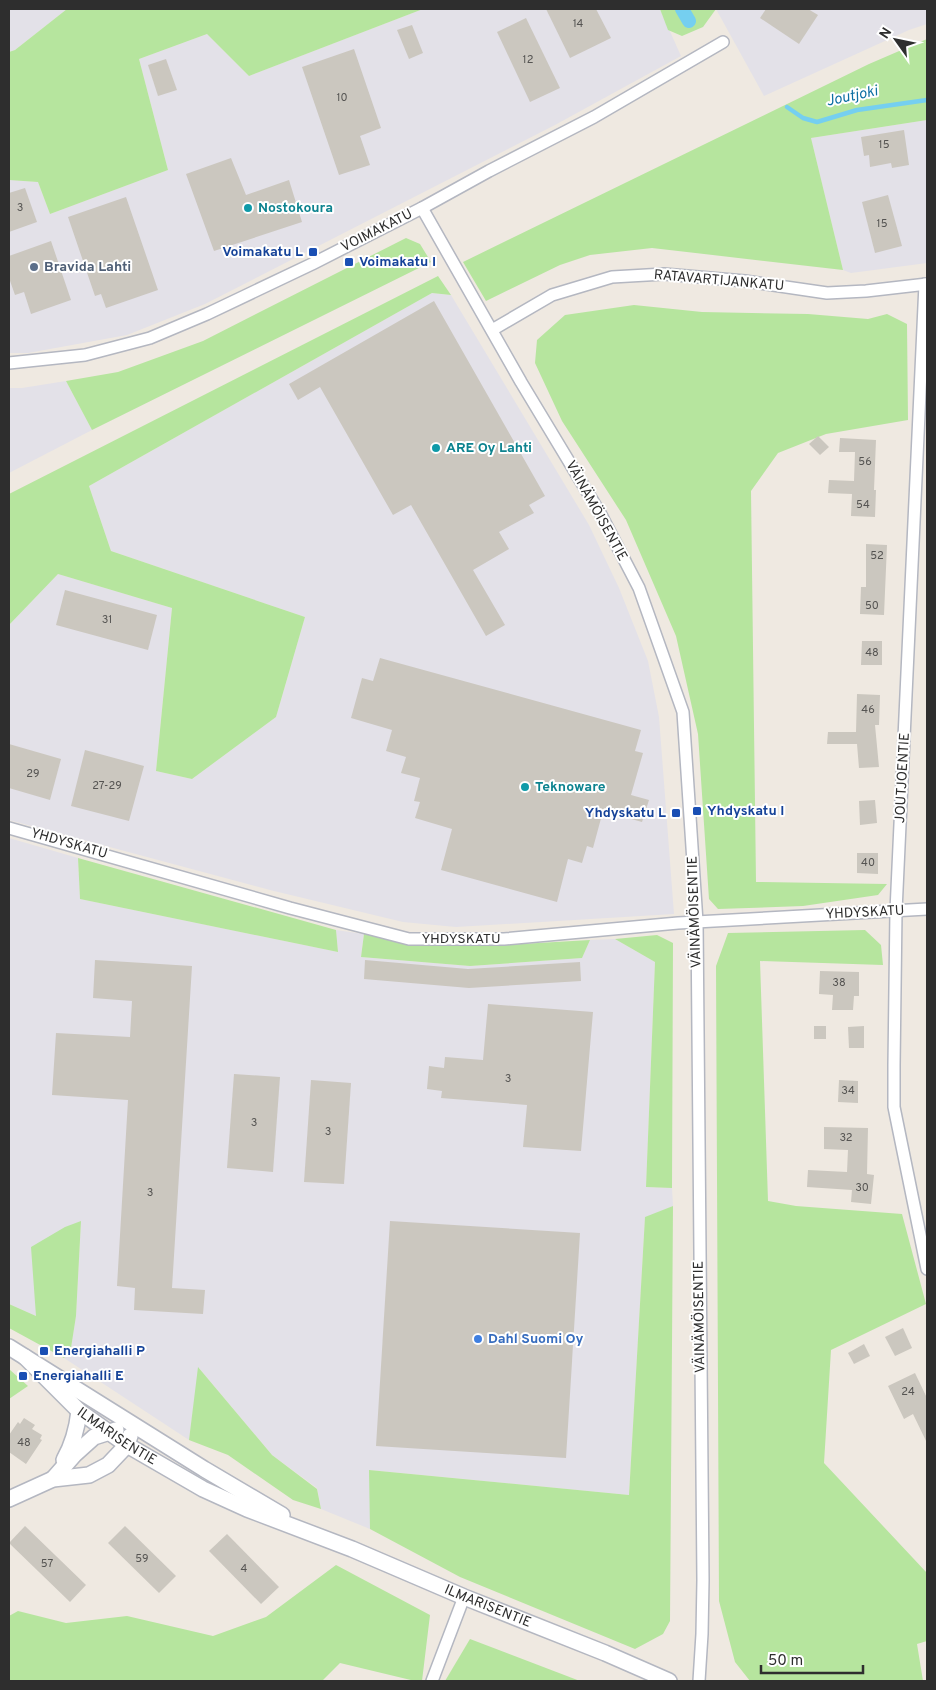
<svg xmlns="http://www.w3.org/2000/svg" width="936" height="1690" font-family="Overpass,sans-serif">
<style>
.industrial{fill:#e3e1e8}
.green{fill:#b6e59e}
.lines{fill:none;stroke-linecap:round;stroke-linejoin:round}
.stream{stroke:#75cff0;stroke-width:4.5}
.canal{stroke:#75cff0;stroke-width:14}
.building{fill:#cbc7bf}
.minor-casing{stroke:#b4b7c1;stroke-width:14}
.tertiary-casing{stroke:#b4b7c1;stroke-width:18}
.minor{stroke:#fff;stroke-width:11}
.tertiary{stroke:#fff;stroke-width:15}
.culture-dot{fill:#0f9aa8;stroke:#fff;stroke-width:2}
.transit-dot{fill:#1a4fb4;stroke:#fff;stroke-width:2}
.service-dot{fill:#5c6f8a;stroke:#fff;stroke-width:2}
.shop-dot{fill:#3f7fe0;stroke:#fff;stroke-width:2}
.labels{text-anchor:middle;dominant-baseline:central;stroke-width:4;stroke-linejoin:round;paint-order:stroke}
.number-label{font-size:11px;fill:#555452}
.culture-label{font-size:14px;font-weight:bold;fill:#0d838f;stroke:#fff;text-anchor:start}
.street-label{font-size:14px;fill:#2e2e2e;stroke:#fff}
.transit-label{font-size:14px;font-weight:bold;fill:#164399;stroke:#fff;text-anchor:start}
.service-label{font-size:14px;font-weight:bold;fill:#4e5e75;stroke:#fff;text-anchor:start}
.shop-label{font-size:14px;font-weight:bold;fill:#366cbe;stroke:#fff;text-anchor:start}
.water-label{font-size:15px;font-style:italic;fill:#0d6fa3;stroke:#fff}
</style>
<rect width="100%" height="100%" fill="#efe9e1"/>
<!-- industrial -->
<g class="industrial">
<polygon points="9,9 67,9 15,50 9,52"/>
<polygon points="423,9 660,9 681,56 555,125 205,304 127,335 28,353 9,353 9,180 38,182 50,214 168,170 139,59 207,34 249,76"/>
<polygon points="716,9 927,9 927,24 909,30 764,96"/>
<polygon points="927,120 927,263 851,273 843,270 811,138"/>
<polygon points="432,293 451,295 589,525 619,588 648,661 659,717 674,914 456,927 403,922 274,891 9,820 9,625 58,574 172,608 156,771 192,779 276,717 305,617 111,551 89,486"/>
<polygon points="66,381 92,430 9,473 9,388 22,388"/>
<polygon points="9,838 78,858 80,899 338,952 336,930 364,934 361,957 470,966 582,958 590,940 615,939 655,962 646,1187 672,1188 673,1206 645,1218 629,1495 370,1470 370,1529 321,1509 317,1488 272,1455 199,1368 189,1440 64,1358 71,1348 76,1316 81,1221 36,1316 9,1304"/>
</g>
<!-- green -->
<g class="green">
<polygon points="67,9 423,9 249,76 207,34 139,59 168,170 50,214 38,182 9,180 9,52 15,50"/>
<polygon points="660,9 716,9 703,27 682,36 668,30"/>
<polygon points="927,39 927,120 811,138 843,270 652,248 590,255 560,265 486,301 463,262 869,64"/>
<polygon points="406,238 420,244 431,262 92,430 66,381 118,372 203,341"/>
<polygon points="438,276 451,295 432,293 89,486 111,551 305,617 276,717 192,779 156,771 172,608 58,574 9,625 9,494"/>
<polygon points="634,305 702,312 808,314 868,319 887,314 907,324 908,420 826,434 778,453 751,491 756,882 887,884 878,895 803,906 718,909 709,899 698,734 676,636 626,520 562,421 535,363 537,340 565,315"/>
<polygon points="78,858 336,930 338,952 80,899"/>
<polygon points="865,930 881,945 883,965 760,961 768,1201 796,1206 902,1214 926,1304 831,1350 824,1463 927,1573 927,1641 917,1644 923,1681 750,1681 735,1662 719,1601 716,966 728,933"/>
<polygon points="364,934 412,944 505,945 590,940 582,958 470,966 361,957"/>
<polygon points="657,935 673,943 672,1188 646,1187 655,962 615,939"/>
<polygon points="673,1206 670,1621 663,1634 635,1649 460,1577 370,1529 369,1470 629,1495 645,1217"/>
<polygon points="81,1221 76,1316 71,1348 64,1358 9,1328 9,1304 36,1316 31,1247 65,1227"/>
<polygon points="198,1367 272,1455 317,1489 321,1509 293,1500 228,1455 189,1440"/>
<polygon points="9,1369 28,1386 9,1399"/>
<polygon points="336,1565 430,1615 422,1681 415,1681 340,1663 322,1681 9,1681 9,1616 18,1611 66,1623 127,1616 213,1636 266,1617"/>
<polygon points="470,1639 580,1681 445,1681"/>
</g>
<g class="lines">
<!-- stream -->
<polyline class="stream" points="787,107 803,118 817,122 857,110 927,100"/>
<!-- canal -->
<polyline class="canal" points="682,9 689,21"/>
</g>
<!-- building -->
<g class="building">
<polygon points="546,9 596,9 611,38 570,58"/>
<polygon points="766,9 808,9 818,15 799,44 760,18"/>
<polygon points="526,18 560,88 530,102 497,32"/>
<polygon points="412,25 423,53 409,59 397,30"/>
<polygon points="354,49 381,128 360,136 370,165 339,175 302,67"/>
<polygon points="166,59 177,90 158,96 148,65"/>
<polygon points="904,130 909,165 892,168 891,163 870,167 869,155 864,156 861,137"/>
<polygon points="231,158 246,195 289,180 302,222 214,251 186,174"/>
<polygon points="25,188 37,222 9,232 9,193"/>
<polygon points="888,195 902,246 875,253 862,202"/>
<polygon points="126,197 158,290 106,308 101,294 95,296 68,217"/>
<polygon points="51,241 71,300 31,314 24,292 15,295 9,278 9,256"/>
<polygon points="434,301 545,496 529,505 534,513 499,532 509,549 473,570 505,625 486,636 411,505 393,515 320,387 298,400 289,384"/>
<polygon points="818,436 829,447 820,455 809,444"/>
<polygon points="840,438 876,440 874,490 876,490 875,517 851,516 852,494 828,493 829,480 854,481 855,452 839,452"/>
<polygon points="866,544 887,545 884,615 860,614 861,587 866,587"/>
<polygon points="65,590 157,615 148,650 56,625"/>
<polygon points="862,641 882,641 882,665 861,665"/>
<polygon points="380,658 641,730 635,751 643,753 631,795 649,800 642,822 603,811 593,848 587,846 582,863 568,859 557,902 441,870 452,829 415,818 420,802 414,801 420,778 401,773 406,757 386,751 392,730 351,718 362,678 373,681"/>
<polygon points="857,694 880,695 879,725 875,725 879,767 859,768 857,744 827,744 828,732 856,732"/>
<polygon points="9,744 61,759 50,800 9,788"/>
<polygon points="85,750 144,766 129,821 71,806"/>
<polygon points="875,800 877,823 860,825 859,801"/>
<polygon points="857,853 878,853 878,874 857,873"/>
<polygon points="95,960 192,966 172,1288 205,1290 203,1314 134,1310 135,1288 117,1286 128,1100 52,1095 56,1033 130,1037 132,1001 93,998"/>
<polygon points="365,960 468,969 580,962 581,981 469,988 364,979"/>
<polygon points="820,971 859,972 859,996 854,996 853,1010 832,1010 833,995 819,994"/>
<polygon points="488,1004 593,1012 581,1151 523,1147 527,1105 441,1098 442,1091 427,1089 429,1066 444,1068 445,1057 483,1060"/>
<rect x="814" y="1026" width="12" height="13"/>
<polygon points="864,1026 864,1048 849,1048 848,1027"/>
<polygon points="234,1074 280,1077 273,1172 227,1168"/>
<polygon points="311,1080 351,1083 344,1184 304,1182"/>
<polygon points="839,1080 858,1081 858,1103 838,1102"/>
<polygon points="824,1127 868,1128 867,1174 874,1175 871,1204 851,1202 852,1190 807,1187 808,1170 847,1172 848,1150 824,1149"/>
<polygon points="390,1221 580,1233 566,1458 376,1446"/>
<polygon points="903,1328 912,1348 895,1356 885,1337"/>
<polygon points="864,1344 870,1356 854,1364 848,1353"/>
<polygon points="915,1373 927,1398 927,1443 913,1414 904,1419 888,1386"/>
<polygon points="24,1418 35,1425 32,1429 42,1435 40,1439 42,1440 26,1464 9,1452 9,1435 18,1422 20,1424"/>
<polygon points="25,1526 86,1585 70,1602 9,1543"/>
<polygon points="125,1526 176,1576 159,1593 108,1543"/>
<polygon points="227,1534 279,1587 261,1604 209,1551"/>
</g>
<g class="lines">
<defs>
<g id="minor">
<polyline points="422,208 521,382 600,513 639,588 683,712 697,922 703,1580 702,1634 699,1681"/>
<polyline points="925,284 896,911 894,1065 894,1107 927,1269"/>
<polyline points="492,330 552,295 612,277 664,274 745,281 827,293 866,291 927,284"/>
<polyline points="9,363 85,355 150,338 207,314 312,264 422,208 489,171 594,117 723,42"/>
<polyline points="9,828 290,908 409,939 504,939 678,923 927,909"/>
<polyline points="432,1681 464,1597"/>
</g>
<g id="tertiary">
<polyline points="9,1347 204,1469 282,1515"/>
<path id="s1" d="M25 1357 79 1411 127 1445 203 1489 247 1509 352 1549 464 1597 605 1653 669 1681"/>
<path d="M64 1460C73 1444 77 1429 79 1411"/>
<polyline points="53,1479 74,1455 94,1437 116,1430"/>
<polyline points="9,1499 53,1479 89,1475 108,1465 127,1445 130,1436"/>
</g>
</defs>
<!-- minor casing -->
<use href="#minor" class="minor-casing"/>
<!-- tertiary casing -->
<use href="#tertiary" class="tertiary-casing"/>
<!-- minor -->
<use href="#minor" class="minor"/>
<!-- tertiary -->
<use href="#tertiary" class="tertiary"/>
</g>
<!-- markers -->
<g class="culture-dot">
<circle cx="248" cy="208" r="5"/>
<circle cx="436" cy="448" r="5"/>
<circle cx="525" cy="787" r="5"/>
</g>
<g class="transit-dot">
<rect x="308" y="247" width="10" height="10" rx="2.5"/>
<rect x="344" y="257" width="10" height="10" rx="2.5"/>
<rect x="692" y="806" width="10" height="10" rx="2.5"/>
<rect x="671" y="808" width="10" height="10" rx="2.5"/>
<rect x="39" y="1346" width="10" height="10" rx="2.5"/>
<rect x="18" y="1371" width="10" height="10" rx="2.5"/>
</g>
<circle class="service-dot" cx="34" cy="267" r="5"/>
<circle class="shop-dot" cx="478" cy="1339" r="5"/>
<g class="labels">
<!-- number labels -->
<g class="number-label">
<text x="578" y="24">14</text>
<text x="528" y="60">12</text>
<text x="342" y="98">10</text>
<text x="884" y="145">15</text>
<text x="20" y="208">3</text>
<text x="882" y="224">15</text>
<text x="865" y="462">56</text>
<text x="863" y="505">54</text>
<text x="877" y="556">52</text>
<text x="872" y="606">50</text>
<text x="107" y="620">31</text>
<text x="872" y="653">48</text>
<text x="868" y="710">46</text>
<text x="33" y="774">29</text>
<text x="107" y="786">27-29</text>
<text x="868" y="863">40</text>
<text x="839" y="983">38</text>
<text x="508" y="1079">3</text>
<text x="848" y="1091">34</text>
<text x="254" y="1123">3</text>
<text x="328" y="1132">3</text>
<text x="846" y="1138">32</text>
<text x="862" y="1188">30</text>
<text x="150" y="1193">3</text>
<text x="908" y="1392">24</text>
<text x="24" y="1443">48</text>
<text x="142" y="1559">59</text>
<text x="47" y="1564">57</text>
<text x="244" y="1569">4</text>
</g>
<!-- culture labels -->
<g class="culture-label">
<text x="258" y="208">Nostokoura</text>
<text x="446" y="448">ARE Oy Lahti</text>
<text x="535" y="787">Teknoware</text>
</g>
<!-- street labels -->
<g class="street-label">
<text transform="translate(377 231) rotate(-27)">VOIMAKATU</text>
<text transform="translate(719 281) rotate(5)">RATAVARTIJANKATU</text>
<text transform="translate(596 511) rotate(61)">VÄINÄMÖISENTIE</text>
<text transform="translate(903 778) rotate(-87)">JOUTJOENTIE</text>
<text transform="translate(69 844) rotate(16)">YHDYSKATU</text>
<text transform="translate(695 912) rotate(-92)">VÄINÄMÖISENTIE</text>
<text transform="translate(865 913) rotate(-3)">YHDYSKATU</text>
<text x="461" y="939">YHDYSKATU</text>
<text transform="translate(700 1317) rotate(-91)">VÄINÄMÖISENTIE</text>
<text stroke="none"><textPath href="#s1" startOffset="122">ILMARISENTIE</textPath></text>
<text stroke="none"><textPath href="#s1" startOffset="531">ILMARISENTIE</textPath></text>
</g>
<!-- transit labels -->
<g class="transit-label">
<text x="303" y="252" text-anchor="end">Voimakatu L</text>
<text x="359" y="262">Voimakatu I</text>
<text x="707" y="811">Yhdyskatu I</text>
<text x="666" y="813" text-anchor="end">Yhdyskatu L</text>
<text x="54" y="1351">Energiahalli P</text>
<text x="33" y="1376">Energiahalli E</text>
</g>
<!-- service labels -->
<g class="service-label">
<text x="44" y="267">Bravida Lahti</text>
</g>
<!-- shop labels -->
<g class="shop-label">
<text x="488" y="1339">Dahl Suomi Oy</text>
</g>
<!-- water labels -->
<g class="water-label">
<text transform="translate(852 97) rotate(-12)">Joutjoki</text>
</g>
</g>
<!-- border -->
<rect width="936" height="1690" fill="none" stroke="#2e2e2e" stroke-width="20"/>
<!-- north arrow -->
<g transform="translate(896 40) rotate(303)" stroke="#ffffff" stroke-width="4" paint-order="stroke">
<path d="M0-4L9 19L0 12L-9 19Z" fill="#2e2e2e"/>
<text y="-8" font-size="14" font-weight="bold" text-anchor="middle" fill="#2e2e2e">N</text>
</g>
<!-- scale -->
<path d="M761 1665v8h102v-8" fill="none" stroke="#2e2e2e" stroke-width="2.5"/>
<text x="768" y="1665" font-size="15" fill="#2e2e2e" stroke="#ffffff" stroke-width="4" paint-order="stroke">50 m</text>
</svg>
